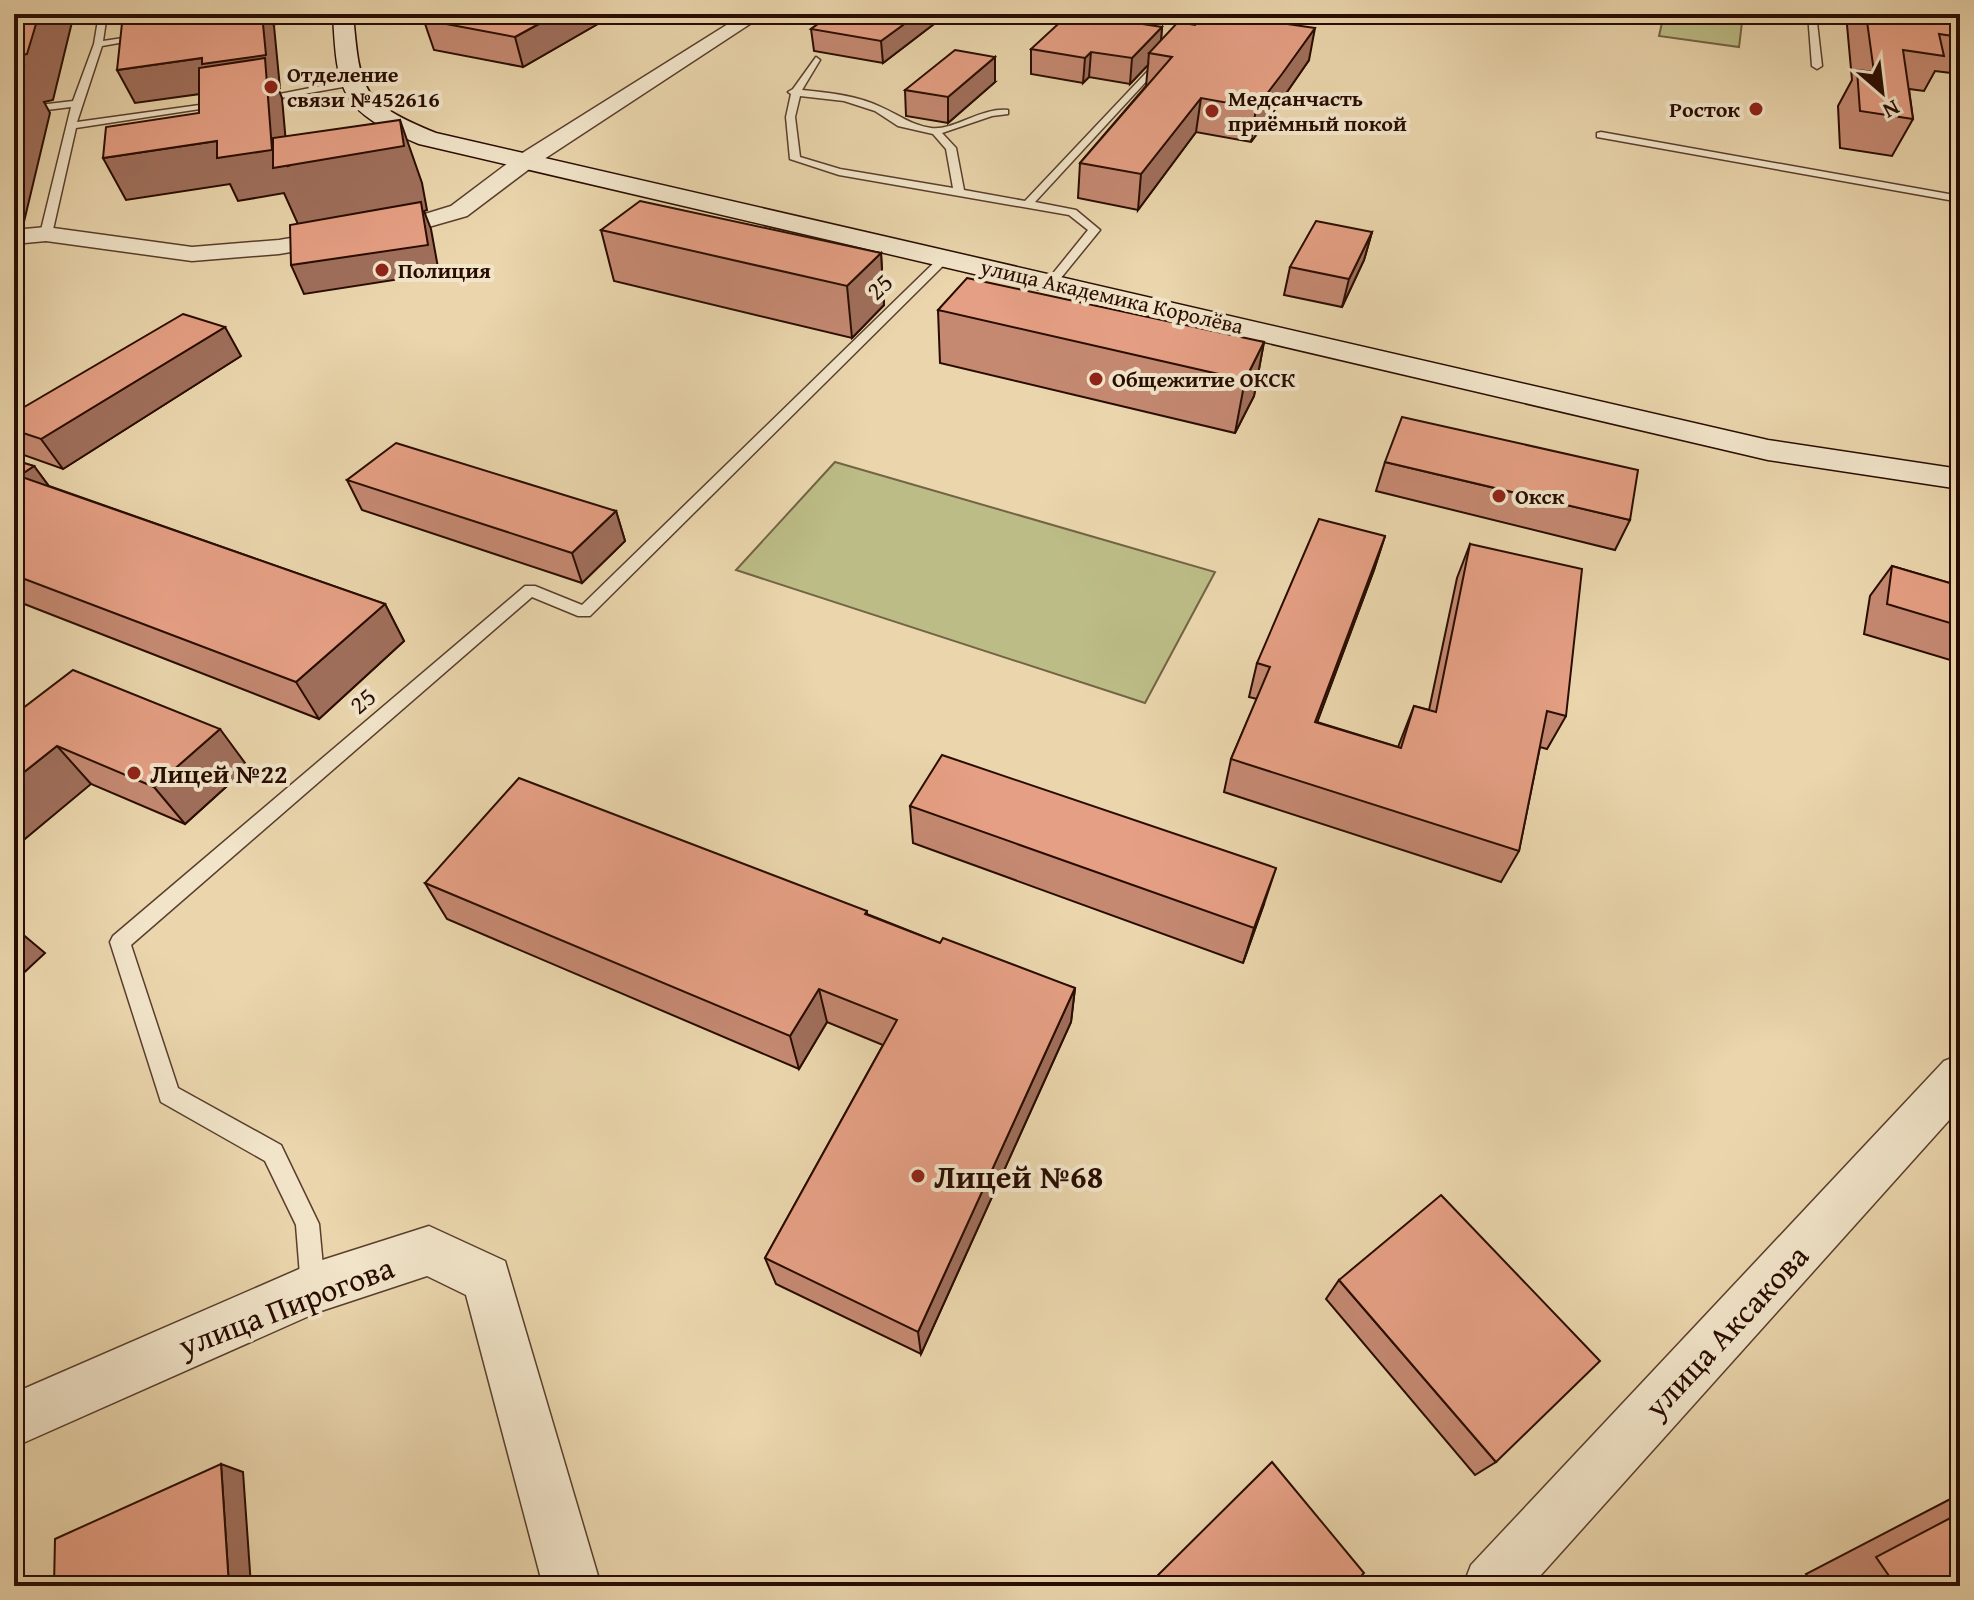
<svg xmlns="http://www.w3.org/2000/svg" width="1974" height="1600" font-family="'Gentium Book Plus',serif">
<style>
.green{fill:#bcbc86;stroke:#726444;stroke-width:2}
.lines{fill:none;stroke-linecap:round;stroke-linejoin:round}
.lane-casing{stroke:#593e2c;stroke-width:3}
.street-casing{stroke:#593e2c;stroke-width:3}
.secondary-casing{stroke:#290c01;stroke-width:3}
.lane{fill:#f1e4c9;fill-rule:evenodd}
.street{fill:#f1e4c9;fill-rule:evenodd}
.secondary{fill:#f1e4c9;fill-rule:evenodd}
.wall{fill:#c58972;stroke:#290c01;stroke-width:2}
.shaded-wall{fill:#a06f5c;stroke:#290c01;stroke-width:2}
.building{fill:#e59f84;stroke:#290c01;stroke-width:2}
.poi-dot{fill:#8f2418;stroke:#f1e4c9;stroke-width:3}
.labels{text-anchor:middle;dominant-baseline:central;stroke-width:8;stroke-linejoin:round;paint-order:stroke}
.far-poi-label{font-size:22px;font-weight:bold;fill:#290c01;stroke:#f1e4c9;text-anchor:start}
.far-street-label{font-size:22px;fill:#290c01;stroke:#f1e4c9}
.street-label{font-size:26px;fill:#290c01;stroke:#f1e4c9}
.poi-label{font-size:26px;font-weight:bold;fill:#290c01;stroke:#f1e4c9;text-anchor:start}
.near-poi-label{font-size:32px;font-weight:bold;fill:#290c01;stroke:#f1e4c9;text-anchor:start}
.near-street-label{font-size:32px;fill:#290c01;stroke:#f1e4c9}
</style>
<rect width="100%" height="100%" fill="#ead5ac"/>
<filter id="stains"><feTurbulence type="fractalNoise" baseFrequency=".0025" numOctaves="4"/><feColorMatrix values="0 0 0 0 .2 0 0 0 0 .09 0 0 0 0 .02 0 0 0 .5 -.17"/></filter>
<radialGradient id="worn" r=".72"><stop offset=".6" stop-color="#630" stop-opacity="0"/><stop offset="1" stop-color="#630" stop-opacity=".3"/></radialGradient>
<!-- green -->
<g class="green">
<polygon points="1664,14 1743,14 1739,47 1659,36"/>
<polygon points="835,462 1215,572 1145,703 736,570"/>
</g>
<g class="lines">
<defs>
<g id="lane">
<polygon points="99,14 107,14 103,41 143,35 147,38 102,46 77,122 221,102 226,105 76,128 52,234 46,237 40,234 71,107 14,114 14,108 73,101 94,44"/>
<polygon points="315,14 340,14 247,28 243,25"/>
<polygon points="1199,14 1208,14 1182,43 1176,43 1176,39"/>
<polygon points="1808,14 1816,14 1822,66 1817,69 1812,66"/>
<path d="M1162 56 1165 61 1035 202 1076 210 1100 230 1056 284 1046 282 1088 230 1069 215 839 175 790 159 786 117 791 94 788 92 793 89 816 57 820 60 802 90C829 93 856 95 881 107 899 115 911 125 931 128 954 131 981 107 1008 110V114L992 116 942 133 956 148 964 190 1025 201ZM800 96 844 101 875 111 898 126 933 134 946 149 953 188 840 169 800 157 795 117Z"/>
<polygon points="351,80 354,85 259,102 254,99"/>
<polygon points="1601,132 1960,196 1960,202 1597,137 1597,133"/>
<polygon points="942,255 952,257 590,616 578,616 532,597 131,945 178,1088 281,1145 319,1224 325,1288 321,1296 313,1300 305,1296 301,1288 296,1225 265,1161 161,1102 110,942 113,936 525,586 535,586 582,605"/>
</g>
<g id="street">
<polygon points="744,14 765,14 532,167 467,216 418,230 279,254 192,261 46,241 14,244 14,230 46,227 192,247 279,240 415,217 451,206 516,157"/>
<polygon points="1960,1055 1960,1108 1531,1586 1463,1586 1471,1565 1944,1061"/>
<polygon points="429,1226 505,1261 601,1586 543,1586 466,1295 427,1276 318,1312 14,1447 14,1393 313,1263"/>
</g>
<path id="secondary" d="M333 14H353C360 92 361 102 436 133L1768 440 1960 469V489L1768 460 419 144C341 111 337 95 333 14Z"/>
</defs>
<!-- lane casing -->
<use href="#lane" class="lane-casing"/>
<!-- street casing -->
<use href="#street" class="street-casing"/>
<!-- secondary casing -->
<use href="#secondary" class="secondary-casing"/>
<!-- lane -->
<use href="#lane" class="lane"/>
<!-- street -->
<use href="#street" class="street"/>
<!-- secondary -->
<use href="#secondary" class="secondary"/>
</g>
<!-- wall -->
<g class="wall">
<polygon points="424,14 615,14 523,67 434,50 422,15"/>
<polygon points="832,14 947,14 883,63 814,51 811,29"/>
<polygon points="1205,14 1284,14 1277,22 1309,60 1276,108 1251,142 1196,132 1138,210 1078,198 1080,163 1146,86 1148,65 1130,84 1089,77 1083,83 1031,74 1031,49 1162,27 1161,41 1195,25"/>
<polygon points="1846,14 1960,14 1960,74 1935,71 1924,91 1909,89 1913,119 1892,156 1840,148 1838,106 1852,80"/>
<polygon points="995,82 948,123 906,116 905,90"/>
<polygon points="601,230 881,253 884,305 852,338 614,281"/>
<polygon points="1372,232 1364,260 1342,307 1284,295 1290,267"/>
<polygon points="938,310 1264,342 1254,396 1235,433 940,363"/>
<polygon points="241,356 63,469 18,453 14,447 14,413"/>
<polygon points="14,460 34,466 49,486 385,604 404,641 319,719 14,600"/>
<polygon points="1385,462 1630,520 1615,550 1376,491"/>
<polygon points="347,480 616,511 625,541 582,583 362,510"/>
<polygon points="1385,536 1374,570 1317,722 1398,747 1414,706 1429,710 1457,578 1470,544 1566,716 1547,749 1540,747 1519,851 1501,882 1224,792 1231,759 1257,699 1249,697 1257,663"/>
<polygon points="1892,566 1960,586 1960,663 1864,634 1870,596"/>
<polygon points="14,715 248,767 185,824 91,784"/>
<polygon points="910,806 1264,904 1243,963 913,843"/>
<polygon points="425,883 867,911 867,914 940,943 1075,988 1071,1022 921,1354 776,1284 765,1258 883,1045 827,1022 799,1069 447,919"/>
<polygon points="1339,1280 1496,1462 1475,1475 1326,1299"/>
<polygon points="1960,1494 1960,1586 1815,1586 1806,1574"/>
</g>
<!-- shaded-wall -->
<g class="shaded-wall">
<polygon points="39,14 68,14 72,22 53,100 44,102 50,113 23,226 14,228 14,56"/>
<polygon points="131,14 273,14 273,16 270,17 274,26 280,88 278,88 282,98 288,166 400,120 422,183 427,210 424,211 431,229 439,273 304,294 291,265 302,233 284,193 238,201 230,184 126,200 103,158 217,141 215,92 135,103 117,70 202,58 266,55"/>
<polygon points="557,14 615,14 523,67 515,37"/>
<polygon points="918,14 947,14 883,63 881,41"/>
<polygon points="1264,14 1284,14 1255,52 1260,20"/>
<polygon points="1162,27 1160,52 1149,53 1148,65 1130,84 1132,58"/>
<polygon points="1315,28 1309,60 1276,108 1251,142 1256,108"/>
<polygon points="1091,52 1089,77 1083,83 1085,58"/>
<polygon points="995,57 995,82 948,123 948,97"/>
<polygon points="1201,98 1196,132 1138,210 1141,174"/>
<polygon points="1372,232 1364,260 1342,307 1349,279"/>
<polygon points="881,253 884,305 852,338 847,286"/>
<polygon points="225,327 241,356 63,469 41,439"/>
<polygon points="1264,342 1254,396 1235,433 1245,380"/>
<polygon points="34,466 61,503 19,476"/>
<polygon points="616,511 625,541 582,583 572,553"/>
<polygon points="1385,536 1374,570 1305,755 1315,722"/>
<polygon points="385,604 404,641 319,719 296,682"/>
<polygon points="220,729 248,767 185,824 154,787"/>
<polygon points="57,746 91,784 14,848 14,780"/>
<polygon points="1276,868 1264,904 1243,963 1254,928"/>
<polygon points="14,927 45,953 14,982"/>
<polygon points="1075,988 1071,1022 921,1354 918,1332"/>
<polygon points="819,989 827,1022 799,1069 790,1036"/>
<polygon points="14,1233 21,1237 17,1346 14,1347"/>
<polygon points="221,1464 243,1472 251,1586 229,1586"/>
</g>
<!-- building -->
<g class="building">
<polygon points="14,14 39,14 27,54 14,56"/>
<polygon points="123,14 262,14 266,55 202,64 202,58 117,70"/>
<polygon points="424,14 557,14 515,37 425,20 432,16 422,15"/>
<polygon points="832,14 918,14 881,41 811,29"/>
<polygon points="1069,14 1077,14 1162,27 1132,58 1091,52 1085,58 1031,49"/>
<polygon points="1205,14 1264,14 1260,20 1315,28 1282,74 1256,108 1201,98 1141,174 1080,163 1172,57 1149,53 1178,22 1195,25"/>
<polygon points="1866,14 1960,14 1960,37 1939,34 1944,56 1903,50 1913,119 1860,111 1857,70 1874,72"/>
<polygon points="955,50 995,57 948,97 905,90"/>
<polygon points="265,58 272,150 217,158 217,141 103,158 106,127 199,113 199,68"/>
<polygon points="24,66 14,99 14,67"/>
<polygon points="400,120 404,146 273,168 273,138"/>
<polygon points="640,201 881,253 847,286 601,230"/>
<polygon points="421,202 428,245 291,265 290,225"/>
<polygon points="1316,221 1372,232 1349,279 1290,267"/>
<polygon points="967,278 1264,342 1245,380 938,310"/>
<polygon points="183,314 225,327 41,439 14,430 14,413"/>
<polygon points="1402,417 1638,470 1630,520 1385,462"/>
<polygon points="396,443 616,511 572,553 347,480"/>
<polygon points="14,460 34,466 19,476 385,604 296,682 14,575"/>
<polygon points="1319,519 1385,536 1315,722 1401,748 1414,706 1436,712 1470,544 1582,569 1566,716 1547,711 1519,851 1231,759 1270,667 1257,663"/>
<polygon points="1892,566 1960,586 1960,626 1887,604"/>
<polygon points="73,670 220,729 154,787 57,746 14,780 14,715"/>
<polygon points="942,755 1276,868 1254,928 910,806"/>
<polygon points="519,778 867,911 865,914 940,943 943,938 1075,988 918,1332 765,1258 897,1020 819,989 790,1036 425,883"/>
<polygon points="1441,1195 1600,1361 1496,1462 1339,1280"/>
<polygon points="1272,1462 1364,1573 1352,1586 1147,1586"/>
<polygon points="221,1464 229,1586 54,1586 55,1539"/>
<polygon points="1960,1513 1960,1586 1896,1586 1876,1557"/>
</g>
<!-- markers -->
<g class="poi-dot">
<circle cx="271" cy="87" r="8"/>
<circle cx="1756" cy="109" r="8"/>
<circle cx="1212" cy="111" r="8"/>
<circle cx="382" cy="270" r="8"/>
<circle cx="1096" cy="379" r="8"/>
<circle cx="1499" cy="496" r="8"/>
<circle cx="134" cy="773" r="8"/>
<circle cx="918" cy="1176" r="8"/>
</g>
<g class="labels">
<!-- far-poi labels -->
<g class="far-poi-label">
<text x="287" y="74">Отделение<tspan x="287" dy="25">связи №452616</tspan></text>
<text x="1228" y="98">Медсанчасть<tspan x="1228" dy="25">приёмный покой</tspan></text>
<text x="1740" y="109" text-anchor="end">Росток</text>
<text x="398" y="270">Полиция</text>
<text x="1112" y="379">Общежитие ОКСК</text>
<text x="1515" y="496">Окск</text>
</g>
<!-- far-street labels -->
<g class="far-street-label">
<text transform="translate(1112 296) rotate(13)">улица Академика Королёва</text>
</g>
<!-- street labels -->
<g class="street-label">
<text transform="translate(879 286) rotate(-44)">25</text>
<text transform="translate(362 700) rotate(-41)">25</text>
</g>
<!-- poi labels -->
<g class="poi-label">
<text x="150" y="773">Лицей №22</text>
</g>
<!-- near-poi labels -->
<g class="near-poi-label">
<text x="934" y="1176">Лицей №68</text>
</g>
<!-- near-street labels -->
<g class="near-street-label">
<text transform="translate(286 1306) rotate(-21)">улица Пирогова</text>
<text transform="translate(1726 1331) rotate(-47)">улица Аксакова</text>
</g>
</g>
<!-- margin -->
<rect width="1974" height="1600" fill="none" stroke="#ead5ac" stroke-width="48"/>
<rect x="16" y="16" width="1942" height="1568" fill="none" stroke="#290c01" stroke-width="4"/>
<rect x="24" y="24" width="1926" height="1552" fill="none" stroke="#290c01" stroke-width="2"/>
<!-- north arrow -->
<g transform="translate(1882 92) rotate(152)" stroke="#f1e4c9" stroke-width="6" paint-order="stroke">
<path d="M0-6L14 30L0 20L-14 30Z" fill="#290c01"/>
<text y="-12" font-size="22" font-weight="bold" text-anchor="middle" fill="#290c01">N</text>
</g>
<rect width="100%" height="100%" filter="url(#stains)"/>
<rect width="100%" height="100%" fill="url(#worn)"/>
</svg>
